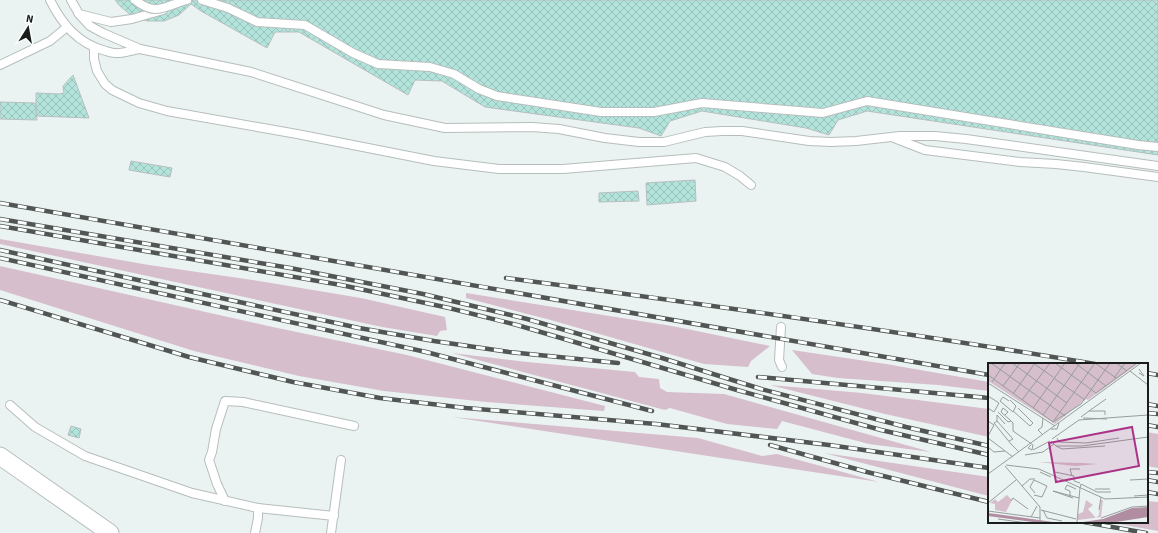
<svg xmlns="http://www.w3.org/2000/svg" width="1158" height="533" font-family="'Source Sans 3',sans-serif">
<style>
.green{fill:#d6becc}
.building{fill:url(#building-cross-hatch);stroke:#b7bfbe}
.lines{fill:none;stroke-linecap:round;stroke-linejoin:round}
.lane-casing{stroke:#b6bebd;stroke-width:10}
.street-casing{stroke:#b6bebd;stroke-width:19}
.lane{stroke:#fff;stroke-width:8}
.street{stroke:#fff;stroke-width:17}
.rail-casing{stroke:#515654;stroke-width:4.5}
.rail{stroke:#fbfffe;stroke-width:3;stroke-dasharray:9;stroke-linecap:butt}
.lane-bridge-casing{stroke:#b6bebd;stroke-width:10;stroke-linecap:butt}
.lane-bridge{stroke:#fff;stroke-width:8}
.inset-road{fill:none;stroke:#969d9b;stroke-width:1}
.view{fill:#ac3388;fill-opacity:0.15;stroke:#ac3388;stroke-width:2}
.inset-edge{fill:none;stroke:#191c1b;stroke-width:2}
</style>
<defs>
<pattern id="building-cross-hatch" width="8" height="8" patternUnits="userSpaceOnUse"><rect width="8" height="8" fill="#b3e4dc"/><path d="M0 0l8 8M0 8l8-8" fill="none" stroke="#99c3bc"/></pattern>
</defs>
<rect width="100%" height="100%" fill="#eaf3f1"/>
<!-- green -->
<g class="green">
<polygon points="0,239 149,265 259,281 361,298 445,317 447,330 440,331 437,336 382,327 0,244"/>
<polygon points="0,266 268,326 407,355 605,406 604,411 486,402 384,391 299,376 194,351 0,290"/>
<polygon points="466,293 672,326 770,346 751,361 748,367 704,364 547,319 466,298"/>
<polygon points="792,350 886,364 989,382 989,391 938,385 838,378 812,374"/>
<polygon points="452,353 527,362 635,372 639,377 659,379 660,388 667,392 724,394 931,452 869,444 782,421 777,429 727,424 670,408 665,410"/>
<polygon points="770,385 862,393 989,409 989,437 885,414"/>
<polygon points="452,417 698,438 762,456 777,454 879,482"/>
<polygon points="1147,432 1158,434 1158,468 1147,466"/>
<polygon points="824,453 989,477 989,496 981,494"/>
<polygon points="1147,501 1158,502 1158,531 1108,522 1147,522"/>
</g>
<!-- building -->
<g class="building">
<polygon points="115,0 193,0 191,4 179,15 164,21 148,21 132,16 120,6"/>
<polygon points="193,0 1158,0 1158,155 867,111 838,120 829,135 806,128 702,111 670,121 661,136 639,128 485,107 442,81 415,80 408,95 299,32 275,32 267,48 201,11 191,4"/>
<polygon points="73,75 89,118 36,116 36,93 59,94 64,93 63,86"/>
<polygon points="0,102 35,103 37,120 0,119"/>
<polygon points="131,161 172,168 170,177 129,170"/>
<polygon points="695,180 696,201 647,205 646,183"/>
<polygon points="638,191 639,201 599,202 599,193"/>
<polygon points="71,426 81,429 79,438 68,435"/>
</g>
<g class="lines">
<defs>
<g id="lane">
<path d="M50 0C62 24 78 44 106 51 109 52 112 53 115 53 123 54 132 50 140 49"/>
<polyline points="71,0 79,14 111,22 132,19 163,10"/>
<polyline points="202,0 228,8 257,22 305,25 353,53 378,64 430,67 454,74 479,89 497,96 601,112 654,112 702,103 823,113 867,101 1138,145 1158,147"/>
<polyline points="79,14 90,26 103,33 140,49 251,72 384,115 445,128 532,127 559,129 605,138 639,142 664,142 705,132 722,131 742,131 809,141 831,142 856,141 900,136 935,136 966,139 1158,166"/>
<polyline points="94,48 94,59 97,71 105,84 112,90 139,103 167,111 297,134 434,161 499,169 563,169 696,158 725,167 740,176 751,185"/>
<polyline points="0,65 50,41 67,27"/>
<polyline points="894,138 925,150 1020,162 1056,164 1084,167 1158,177"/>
<polyline points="781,327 779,360 782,367"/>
<polyline points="10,405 35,427 85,456 192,493 258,508 258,518 255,533"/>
<polyline points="225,501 217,484 209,460 212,452 216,429 225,401 243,402 354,426"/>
<polyline points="258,508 334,516"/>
<polyline points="331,533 341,460"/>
</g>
<polyline id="street" points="0,456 110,533"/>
</defs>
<!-- lane casing -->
<use href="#lane" class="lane-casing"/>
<!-- street casing -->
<use href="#street" class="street-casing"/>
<!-- lane -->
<use href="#lane" class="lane"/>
<!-- street -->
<use href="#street" class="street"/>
<defs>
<g id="rail">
<polyline points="0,203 989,375"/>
<polyline points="0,219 290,268 423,294 527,319 662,358 761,389 906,427 989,446"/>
<polyline points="0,226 341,285 449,308 517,325 737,390 881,430 989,455"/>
<polyline points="0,250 359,328 434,341 509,352 618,363"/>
<polyline points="0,258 426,352 652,411"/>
<path d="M506 278C703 304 899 331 1095 364"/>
<polyline points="0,300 189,357 293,382 380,398 466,408 656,424 829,445 989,468"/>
<polyline points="1147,373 1158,375"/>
<polyline points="758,377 989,398"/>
<polyline points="1147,404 1158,406"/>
<polyline points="1147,413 1158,414"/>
<polyline points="1147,425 1158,427"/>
<polyline points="770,445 867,472 989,502"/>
<polyline points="1147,472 1158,473"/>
<polyline points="1147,480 1158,482"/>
<polyline points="1147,492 1158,494"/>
<polyline points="1084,522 1146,533"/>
</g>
</defs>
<!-- rail casing -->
<use href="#rail" class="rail-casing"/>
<!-- rail -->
<use href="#rail" class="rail"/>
<defs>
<path id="lane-bridge" d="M135 0C156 17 165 6 187 0"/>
</defs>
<!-- lane-bridge casing -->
<use href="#lane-bridge" class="lane-bridge-casing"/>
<!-- lane-bridge -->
<use href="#lane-bridge" class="lane-bridge"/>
</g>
<!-- overview -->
<g transform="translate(988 363)">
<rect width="160" height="160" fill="#eaf3f1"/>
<path d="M50 99 95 100 110 101 87 103ZM19 132 24 137 18 149 7 147V141L2 140 7 136 10 139ZM98 137 105 142 100 146 108 155 111 152 113 137H115L113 154 90 157V151L95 149Z" fill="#d6becc"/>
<path d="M0 0H151L100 37 98 36 67 61 0 18Z" fill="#d6becc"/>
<path d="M160 144V154L122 160H88L115 156 144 145ZM0 150 30 154 72 160H52L0 153Z" fill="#b18da2"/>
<path class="inset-road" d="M3 0 77 53M24 0 79 40M45 0 65 14M67 0 108 30 149 0M87 0 118 23M107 0 128 15M128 0 139 8M142 8 160 22M151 10 156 13 151 6M0 12 65 59M67 14 65 17 77 0M126 15 137 0M67 16 97 37M4 19 17 0M0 20 67 63M15 23 32 0M25 31 47 0M0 33 11 40 6 49 0 45M34 37 62 0M21 38 15 34 12 38 25 49 28 43 22 37M45 45 65 17M25 48 42 63 45 60 30 45M101 48 118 36M10 49 20 59 23 58M17 52 20 49 15 45 13 49 14 50 21 56 25 60V68L45 82 44 87 40 85 43 82M55 52 92 0M93 54 101 48H117V52M95 55 119 56M0 58 6 62 0 73M9 58V52L17 61M65 59 93 41 122 0M65 59 107 0M63 66H69L71 60M55 72 50 67 54 64 55 55M0 75 25 94M69 75 71 79 98 80 131 75M64 76 91 57 160 52M21 78 25 76 9 58 6 60 23 81 31 89M63 78 68 83H94L160 74M68 83 74 86 117 83M0 84 6 89 17 88M45 87 62 78M37 92 55 89 66 81M18 102 51 106 117 136 160 134M17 103 52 144V160M52 109 63 114M67 109 86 113V118L92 120M0 111 153 0M84 113 82 106H92M142 117 160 116M34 123 42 116H47M92 125 93 121 109 129H123M107 126H122M46 132 54 134 59 123 46 117 42 124 47 130M146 133 160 132M82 134V128L77 126 79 122 88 126M85 135 65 128 91 135M23 138 25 135 40 146M0 140 28 117M53 147 88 156M55 147 59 155 74 158M111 147 113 134M0 148 52 155M43 154 49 143M113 155 144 144 160 143M10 156 39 160M89 159 92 125"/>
<path class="view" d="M144 64 151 103 68 119 61 80Z"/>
<rect width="160" height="160" class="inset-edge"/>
</g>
<!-- north arrow -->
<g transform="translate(28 28) rotate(11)" stroke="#fbfffe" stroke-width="3" paint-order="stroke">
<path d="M0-3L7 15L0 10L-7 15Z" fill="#191c1b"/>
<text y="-6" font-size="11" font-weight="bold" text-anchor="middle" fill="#191c1b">N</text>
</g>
</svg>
